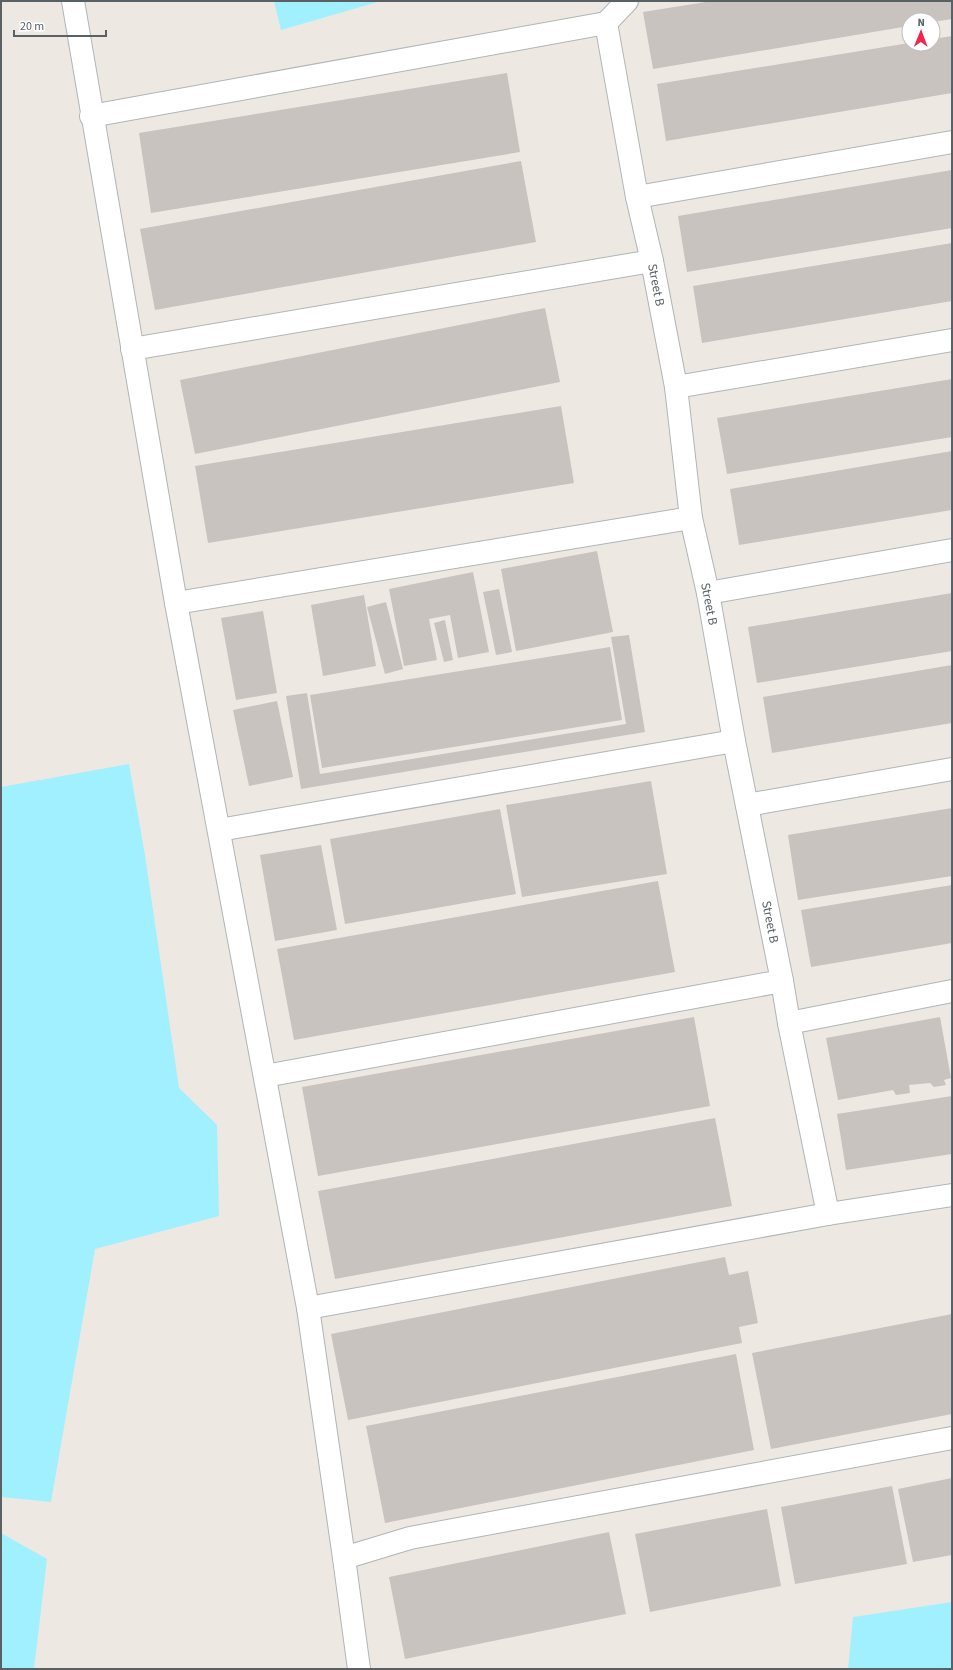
<svg xmlns="http://www.w3.org/2000/svg" width="953" height="1670" font-family="'Source Sans 3',sans-serif">
<style>
.water{fill:#a1f0ff}
.building{fill:#c9c3bf}
.lines{fill:none;stroke-linecap:round;stroke-linejoin:round}
.street-casing{stroke:#b0b5b8;stroke-width:24}
.street{stroke:#fff;stroke-width:22}
.labels{text-anchor:middle;dominant-baseline:central;stroke-width:3.5;stroke-linejoin:round;paint-order:stroke}
.street-label{font-size:13px;fill:#5a6164;stroke:#fff}
</style>
<rect width="100%" height="100%" fill="#eee8e2"/>
<!-- water -->
<g class="water">
<polygon points="274,1 381,1 281,30"/>
<polygon points="129,764 145,855 179,1088 217,1125 219,1216 95,1249 51,1502 1,1497 1,787"/>
<polygon points="1,1533 47,1559 34,1669 1,1669"/>
<polygon points="952,1602 952,1669 848,1669 853,1617"/>
</g>
<!-- building -->
<g class="building">
<polygon points="712,1 952,1 952,19 933,22 933,20 909,20 909,26 653,69 643,12"/>
<polygon points="952,36 952,93 666,141 657,84 909,43 909,44 933,44 933,39"/>
<polygon points="507,73 520,152 151,213 139,133"/>
<polygon points="521,161 536,242 155,310 140,229"/>
<polygon points="952,170 952,228 687,272 678,216"/>
<polygon points="952,243 952,301 702,343 693,286"/>
<polygon points="545,308 560,382 195,454 180,380"/>
<polygon points="952,379 952,437 727,474 717,418"/>
<polygon points="561,406 574,483 208,543 195,466"/>
<polygon points="952,451 952,510 739,545 730,489"/>
<polygon points="597,551 613,632 516,651 501,569"/>
<polygon points="473,572 489,652 458,658 450,615 429,619 437,660 404,666 389,589"/>
<polygon points="499,589 512,652 496,655 483,592"/>
<polygon points="952,593 952,651 757,683 748,627"/>
<polygon points="364,595 376,666 323,676 311,605"/>
<polygon points="386,602 403,669 385,674 367,607"/>
<polygon points="263,611 277,693 236,700 221,618"/>
<polygon points="445,620 453,660 444,662 434,623"/>
<polygon points="629,635 645,732 301,789 286,696 307,693 320,774 626,724 611,637"/>
<polygon points="610,647 622,720 322,768 310,695"/>
<polygon points="952,665 952,723 772,753 763,697"/>
<polygon points="277,701 293,777 249,786 233,710"/>
<polygon points="651,781 667,874 522,897 506,805"/>
<polygon points="952,808 952,876 798,900 788,835"/>
<polygon points="500,809 516,894 345,924 330,839"/>
<polygon points="321,845 337,930 275,941 260,855"/>
<polygon points="658,881 675,972 294,1040 277,949"/>
<polygon points="952,885 952,943 811,967 801,910"/>
<polygon points="694,1017 710,1106 318,1176 302,1087"/>
<polygon points="940,1017 951,1078 944,1080 946,1085 934,1087 930,1083 909,1085 910,1093 896,1095 893,1090 838,1100 826,1038"/>
<polygon points="952,1096 952,1154 846,1170 837,1114"/>
<polygon points="715,1118 732,1206 335,1279 318,1191"/>
<polygon points="725,1257 729,1275 748,1271 758,1323 739,1327 742,1343 348,1420 331,1334"/>
<polygon points="952,1314 952,1414 771,1449 752,1353"/>
<polygon points="736,1354 754,1450 385,1523 366,1426"/>
<polygon points="952,1478 952,1555 913,1562 898,1489"/>
<polygon points="892,1486 907,1564 795,1584 781,1507"/>
<polygon points="767,1509 781,1586 650,1612 635,1534"/>
<polygon points="609,1532 626,1614 405,1659 389,1577"/>
</g>
<g class="lines">
<defs>
<g id="street">
<polyline points="73,1 176,603 308,1308 344,1558 410,1538 952,1438"/>
<polyline points="606,23 637,197 652,261 676,387 691,518 708,593 734,741 782,981 789,1023 828,1214"/>
<polyline points="606,23 627,1"/>
<polyline points="91,116 606,23"/>
<polyline points="637,197 952,142"/>
<polyline points="132,349 652,261"/>
<polyline points="676,387 952,340"/>
<polyline points="708,593 952,550"/>
<polyline points="176,603 691,518"/>
<polyline points="747,805 952,769"/>
<polyline points="219,830 734,741"/>
<polyline points="789,1023 952,991"/>
<polyline points="265,1076 782,981"/>
<polyline points="308,1308 828,1214 952,1195"/>
<polyline points="344,1558 359,1669"/>
</g>
</defs>
<!-- street casing -->
<use href="#street" class="street-casing"/>
<!-- street -->
<use href="#street" class="street"/>
</g>
<g class="labels">
<!-- street labels -->
<g class="street-label">
<text transform="translate(656 285) rotate(79)">Street B</text>
<text transform="translate(709 604) rotate(79)">Street B</text>
<text transform="translate(770 922) rotate(79)">Street B</text>
</g>
</g>
<!-- border -->
<rect width="953" height="1670" fill="none" stroke="#5a6164" stroke-width="4"/>
<!-- north arrow -->
<g transform="translate(921 32) rotate(1)"><circle r="19" fill="#ffffff" stroke="#bdc0c1"/>
<path d="M0-3L7 15L0 10L-7 15Z" fill="#f2254d"/>
<text y="-6" font-size="11" font-weight="bold" text-anchor="middle" fill="#5a6164">N</text>
</g>
<!-- scale -->
<path d="M14 30v6h92v-6" fill="none" stroke="#5a6164" stroke-width="2"/>
<text x="20" y="30" font-size="12" fill="#5a6164" stroke="#ffffff" stroke-width="3" paint-order="stroke">20 m</text>
</svg>
